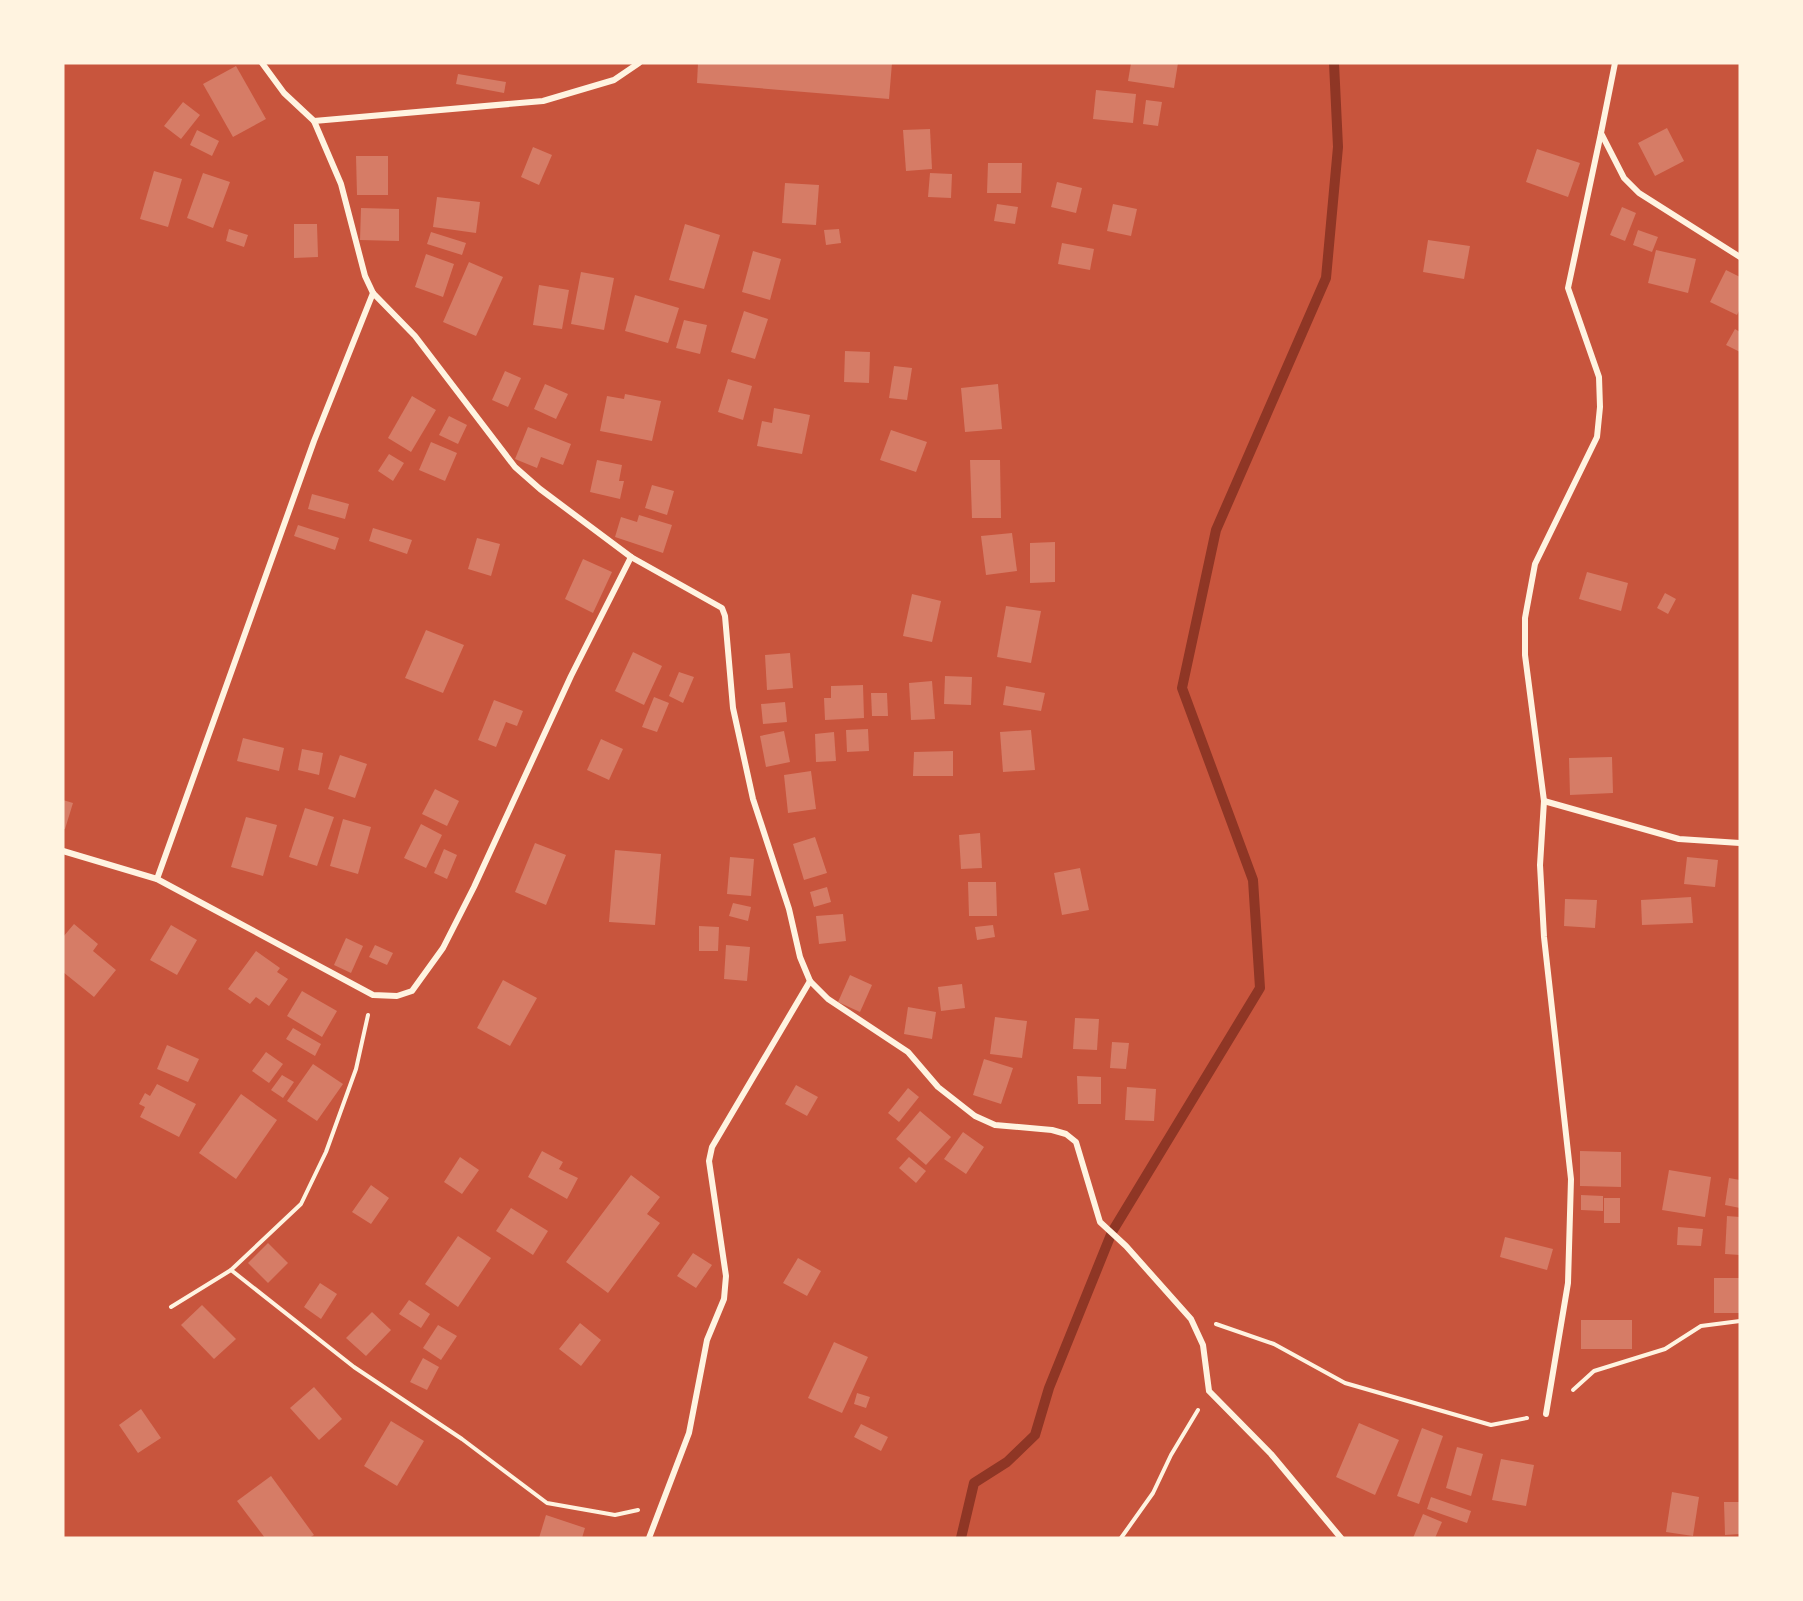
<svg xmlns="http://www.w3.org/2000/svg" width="1803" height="1601" font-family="Arial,sans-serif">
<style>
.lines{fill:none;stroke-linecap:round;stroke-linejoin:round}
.stream{stroke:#8f3625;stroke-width:10}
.building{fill:#d67c66}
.path{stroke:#fff3e0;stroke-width:4}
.minor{stroke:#fff3e0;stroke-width:6}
</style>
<rect width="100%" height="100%" fill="#c8553d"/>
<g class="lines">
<!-- stream -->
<polyline class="stream" points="961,1538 974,1483 1007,1462 1035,1435 1049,1388 1112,1232 1260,988 1253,880 1182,688 1216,530 1326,278 1338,147 1334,63"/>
</g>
<!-- building -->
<g class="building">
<polygon points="698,63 892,63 889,99 697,83"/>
<polygon points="1131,63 1178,63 1174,88 1128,81"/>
<polygon points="236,66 266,119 233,137 203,84"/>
<polygon points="458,74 506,82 504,93 456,84"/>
<polygon points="1096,90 1136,94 1133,123 1093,119"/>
<polygon points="1146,100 1162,102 1158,126 1143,124"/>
<polygon points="183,102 200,115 181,139 164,126"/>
<polygon points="1667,128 1684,161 1655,176 1638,143"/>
<polygon points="930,129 932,169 906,171 903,130"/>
<polygon points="197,130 219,141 212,156 190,145"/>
<polygon points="533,147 552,155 539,185 521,177"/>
<polygon points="1537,149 1580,163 1568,197 1526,182"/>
<polygon points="356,156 388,156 388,195 357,195"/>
<polygon points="988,163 1022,163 1021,193 987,193"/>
<polygon points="154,171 182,179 168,227 140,219"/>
<polygon points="203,173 230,182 213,228 187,218"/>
<polygon points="930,173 952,174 951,198 928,197"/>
<polygon points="1057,182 1082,188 1076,213 1051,207"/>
<polygon points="785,183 819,185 816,225 782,223"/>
<polygon points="437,197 480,202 476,233 433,227"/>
<polygon points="997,204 1018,207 1015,224 994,221"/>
<polygon points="1113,204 1137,209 1131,236 1107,231"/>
<polygon points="1622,207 1636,213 1625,241 1610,235"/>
<polygon points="361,208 399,209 399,241 360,240"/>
<polygon points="294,224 317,224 318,257 294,258"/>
<polygon points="685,224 720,235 704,289 669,280"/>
<polygon points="229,229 248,235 244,247 226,241"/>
<polygon points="839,229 841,243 826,245 824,230"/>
<polygon points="1638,230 1658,237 1652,252 1633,245"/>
<polygon points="431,232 466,243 462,255 427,244"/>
<polygon points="1428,240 1470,246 1464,279 1423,272"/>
<polygon points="1062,243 1094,249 1090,270 1058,264"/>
<polygon points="1656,250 1696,259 1688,293 1648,283"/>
<polygon points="753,251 781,259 770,300 742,292"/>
<polygon points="426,254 454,264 443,297 415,287"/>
<polygon points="469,262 503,277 476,336 443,322"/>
<polygon points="1726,270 1740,277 1740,309 1737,315 1710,302"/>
<polygon points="581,272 614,278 604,330 571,324"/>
<polygon points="539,285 569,290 562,329 533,325"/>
<polygon points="635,295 679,308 668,343 625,331"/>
<polygon points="744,311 768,319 755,359 731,352"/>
<polygon points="684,320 707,325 700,354 676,348"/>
<polygon points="1735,329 1740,332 1740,352 1726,345"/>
<polygon points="845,351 870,352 869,383 844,382"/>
<polygon points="894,366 912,368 907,400 889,398"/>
<polygon points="505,371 521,378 508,407 492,400"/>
<polygon points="728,379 752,386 743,420 718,412"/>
<polygon points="545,384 568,394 556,419 534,409"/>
<polygon points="998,384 1002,429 965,432 961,388"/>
<polygon points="625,394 661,401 652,441 600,431 607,396 624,399"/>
<polygon points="412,396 436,410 411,452 388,438"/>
<polygon points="774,408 810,415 802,454 757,446 762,421 772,423"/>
<polygon points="449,416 467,425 458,444 439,435"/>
<polygon points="528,427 571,444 563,465 541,457 537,468 515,459"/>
<polygon points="891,430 927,442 916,472 880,460"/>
<polygon points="431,442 457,453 445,481 419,470"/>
<polygon points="389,454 404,463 393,481 378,471"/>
<polygon points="597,460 622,465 619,481 624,481 620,499 590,492"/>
<polygon points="970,460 1000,460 1001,518 972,518"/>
<polygon points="652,485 674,491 667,515 645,508"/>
<polygon points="312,494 349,504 345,519 308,509"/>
<polygon points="639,515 672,525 663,553 615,537 621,517 637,522"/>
<polygon points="298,525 339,538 335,550 294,536"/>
<polygon points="373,528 412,540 407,554 369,541"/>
<polygon points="1012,533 1017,571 986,575 981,536"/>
<polygon points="477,538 500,544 491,576 468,569"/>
<polygon points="1055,542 1055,582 1030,583 1030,543"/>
<polygon points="583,559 612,572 593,613 565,599"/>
<polygon points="1587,572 1628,583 1621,611 1579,599"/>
<polygon points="1665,593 1676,599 1668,614 1657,608"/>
<polygon points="912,594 941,601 932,642 903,636"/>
<polygon points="1006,606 1041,611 1031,663 997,657"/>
<polygon points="426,630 464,645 443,693 405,678"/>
<polygon points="633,652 662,666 644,705 615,691"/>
<polygon points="790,653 793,688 767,690 765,655"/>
<polygon points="679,672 694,677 683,703 669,696"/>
<polygon points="945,676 972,677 971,705 944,704"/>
<polygon points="932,681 935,719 911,720 909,683"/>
<polygon points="863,685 864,718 825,720 824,698 831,698 831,686"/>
<polygon points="1006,686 1045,693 1041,711 1003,705"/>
<polygon points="871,693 887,693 888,716 872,716"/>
<polygon points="654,697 669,703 657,732 642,727"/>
<polygon points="494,700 523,711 517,726 506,722 496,747 478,740"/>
<polygon points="785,702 787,722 763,724 761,704"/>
<polygon points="868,729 869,751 847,752 846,730"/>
<polygon points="1031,730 1035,770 1003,772 1000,732"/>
<polygon points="784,731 790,762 766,767 760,736"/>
<polygon points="834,732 836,761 816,762 815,734"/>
<polygon points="243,738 284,748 279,771 237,761"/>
<polygon points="601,739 623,749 609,780 587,770"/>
<polygon points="302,749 323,753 319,775 298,770"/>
<polygon points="953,751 953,776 913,776 914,752"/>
<polygon points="340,755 367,764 355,798 328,789"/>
<polygon points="1612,757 1613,793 1570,795 1569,758"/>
<polygon points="811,771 816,809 788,813 784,775"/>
<polygon points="435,789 459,801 447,826 422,814"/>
<polygon points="63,800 73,803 65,829 63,829"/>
<polygon points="305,808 334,817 317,866 289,857"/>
<polygon points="246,817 277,825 263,876 231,867"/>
<polygon points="343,819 371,827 358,874 330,866"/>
<polygon points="421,824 442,835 426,868 404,858"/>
<polygon points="980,833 982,868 961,869 959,835"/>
<polygon points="815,837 827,873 804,880 793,844"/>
<polygon points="535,843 566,855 546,905 515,892"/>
<polygon points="444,849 457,855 447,879 434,873"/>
<polygon points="615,850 661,854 655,925 609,922"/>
<polygon points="730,857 754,859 751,896 727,894"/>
<polygon points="1687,857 1718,860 1715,887 1684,884"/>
<polygon points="1080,868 1089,910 1062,915 1054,873"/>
<polygon points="968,882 996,882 997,916 969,916"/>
<polygon points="827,887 831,902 814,907 810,892"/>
<polygon points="1691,897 1693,923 1642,925 1641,900"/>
<polygon points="1565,899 1597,900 1595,928 1564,926"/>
<polygon points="733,903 751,907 748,921 729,916"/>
<polygon points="843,914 846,941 819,944 816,916"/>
<polygon points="74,924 98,944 93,951 116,970 94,997 63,972 63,937"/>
<polygon points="171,925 197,940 177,975 150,960"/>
<polygon points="993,925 995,937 977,940 975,927"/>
<polygon points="699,926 719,927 718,951 699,951"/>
<polygon points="346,938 363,946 351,973 334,965"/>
<polygon points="375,945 393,953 387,965 369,957"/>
<polygon points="726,945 750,947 747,981 724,979"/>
<polygon points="256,951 280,968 277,972 288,979 269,1006 256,997 250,1004 228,989"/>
<polygon points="850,975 872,985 860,1012 838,1002"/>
<polygon points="503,980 537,998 510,1046 477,1028"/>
<polygon points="962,984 965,1008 941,1011 938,987"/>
<polygon points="302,991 337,1011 322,1037 287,1016"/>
<polygon points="908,1007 936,1012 932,1039 904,1034"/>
<polygon points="995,1017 1027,1021 1022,1058 990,1054"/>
<polygon points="1075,1018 1099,1019 1097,1050 1073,1049"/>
<polygon points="293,1028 321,1044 315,1056 286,1039"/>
<polygon points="1112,1042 1129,1043 1126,1069 1110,1068"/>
<polygon points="167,1045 199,1059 188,1082 157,1069"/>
<polygon points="266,1052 283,1064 269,1083 252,1071"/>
<polygon points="984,1059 1013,1068 1001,1104 973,1095"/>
<polygon points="313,1064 343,1084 317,1121 287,1101"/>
<polygon points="282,1075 294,1082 283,1098 271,1090"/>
<polygon points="1077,1076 1101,1077 1101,1104 1078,1104"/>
<polygon points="157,1084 196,1104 179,1137 140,1117 145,1107 139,1104 145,1093 150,1096"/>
<polygon points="796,1085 818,1097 807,1116 785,1104"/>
<polygon points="1127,1087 1156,1089 1154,1121 1125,1120"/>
<polygon points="908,1088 919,1097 899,1122 888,1113"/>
<polygon points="241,1094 277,1120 236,1179 199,1153"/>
<polygon points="920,1111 951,1137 926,1165 896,1139"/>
<polygon points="963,1132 984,1147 966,1174 944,1159"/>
<polygon points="542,1151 563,1162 559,1169 578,1178 567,1199 528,1177"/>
<polygon points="1580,1151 1621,1152 1621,1187 1580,1186"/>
<polygon points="460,1157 479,1170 462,1194 444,1182"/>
<polygon points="909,1157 926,1171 916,1183 899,1168"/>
<polygon points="1669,1170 1711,1177 1705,1217 1662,1210"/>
<polygon points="631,1175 660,1197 647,1214 660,1223 608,1293 566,1262"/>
<polygon points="1729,1178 1740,1180 1740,1208 1725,1205"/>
<polygon points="371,1185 389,1198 371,1224 352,1212"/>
<polygon points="1581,1195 1603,1196 1603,1211 1581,1210"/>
<rect x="1604" y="1198" width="16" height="25"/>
<polygon points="511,1208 548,1231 533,1255 496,1231"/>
<polygon points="1727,1216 1740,1217 1740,1255 1725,1254"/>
<polygon points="1678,1227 1703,1229 1701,1246 1677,1245"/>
<polygon points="458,1236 491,1258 458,1307 425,1284"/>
<polygon points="1505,1237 1553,1249 1547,1270 1500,1257"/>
<polygon points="268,1243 288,1263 268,1283 248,1263"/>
<polygon points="693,1253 712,1265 696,1288 677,1276"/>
<polygon points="798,1258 821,1271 807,1296 783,1283"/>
<rect x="1714" y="1278" width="26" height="35"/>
<polygon points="320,1283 337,1294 321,1319 304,1307"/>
<polygon points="409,1300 430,1314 421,1328 399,1314"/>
<polygon points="202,1305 236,1339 214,1359 181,1325"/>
<polygon points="372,1312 391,1330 366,1356 346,1338"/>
<rect x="1581" y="1320" width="51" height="29"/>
<polygon points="580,1323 601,1340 581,1366 559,1349"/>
<polygon points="438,1325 457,1336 441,1360 423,1348"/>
<polygon points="834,1342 868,1357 842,1413 808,1398"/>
<polygon points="423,1358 439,1367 427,1390 410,1382"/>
<polygon points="314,1387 342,1419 319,1440 290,1408"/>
<polygon points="857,1393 870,1397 866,1408 854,1404"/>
<polygon points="141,1409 161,1438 138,1453 119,1425"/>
<polygon points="391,1421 424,1441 397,1486 364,1466"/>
<polygon points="1359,1423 1399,1440 1375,1495 1336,1477"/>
<polygon points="861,1424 888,1437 881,1451 854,1437"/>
<polygon points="1422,1428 1443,1436 1419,1504 1397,1496"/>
<polygon points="1457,1447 1483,1454 1471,1496 1446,1488"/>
<polygon points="1501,1459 1534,1465 1526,1506 1492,1500"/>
<polygon points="271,1476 314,1535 309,1538 265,1538 237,1501"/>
<polygon points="1672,1492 1699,1497 1693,1536 1666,1532"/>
<polygon points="1431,1497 1471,1511 1467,1523 1427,1509"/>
<polygon points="1724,1502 1740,1502 1740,1534 1725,1535"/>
<polygon points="1423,1514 1442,1522 1435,1538 1413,1538"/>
<polygon points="546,1515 585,1528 582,1538 539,1538"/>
</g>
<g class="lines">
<!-- path -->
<g class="path">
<polyline points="231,1270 354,1367 462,1439 547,1503 615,1515 638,1510"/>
<polyline points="171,1307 231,1270 301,1204 326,1152 356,1069 368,1015"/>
<polyline points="1216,1324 1274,1344 1345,1383 1491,1425 1527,1418"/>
<polyline points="1573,1390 1594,1371 1665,1349 1701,1326 1740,1321"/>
<polyline points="1121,1538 1153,1493 1171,1455 1198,1410"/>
</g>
<!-- minor -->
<g class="minor">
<polyline points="262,63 284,93 314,121 341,184 365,276 373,293 415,336 515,467 540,489 631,557 722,608 725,616 733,708 753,799 789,909 800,957 810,981 828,999 908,1052 938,1087 975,1116 995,1125 1052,1130 1066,1134 1076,1142 1100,1222 1126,1246 1191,1319 1203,1345 1209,1391 1271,1454 1341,1538"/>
<polyline points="1615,63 1601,133 1624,178 1639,193 1740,257"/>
<polyline points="314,121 543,101 614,80 639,63"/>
<polyline points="1544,801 1679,839 1740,843"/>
<polyline points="63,851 157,879 373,995 397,996 412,991 443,948 474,887 571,676 631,557"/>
<polyline points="157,879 314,441 373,293"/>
<polyline points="1546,1414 1568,1283 1571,1179 1544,937 1540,865 1544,801 1525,655 1525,618 1535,564 1597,437 1600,407 1599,377 1568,288 1601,133"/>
<polyline points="649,1538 689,1433 707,1340 724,1299 726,1276 709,1161 712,1147 810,981"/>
</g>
</g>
<!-- border -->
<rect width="1803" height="1601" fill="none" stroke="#fff3e0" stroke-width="129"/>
</svg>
